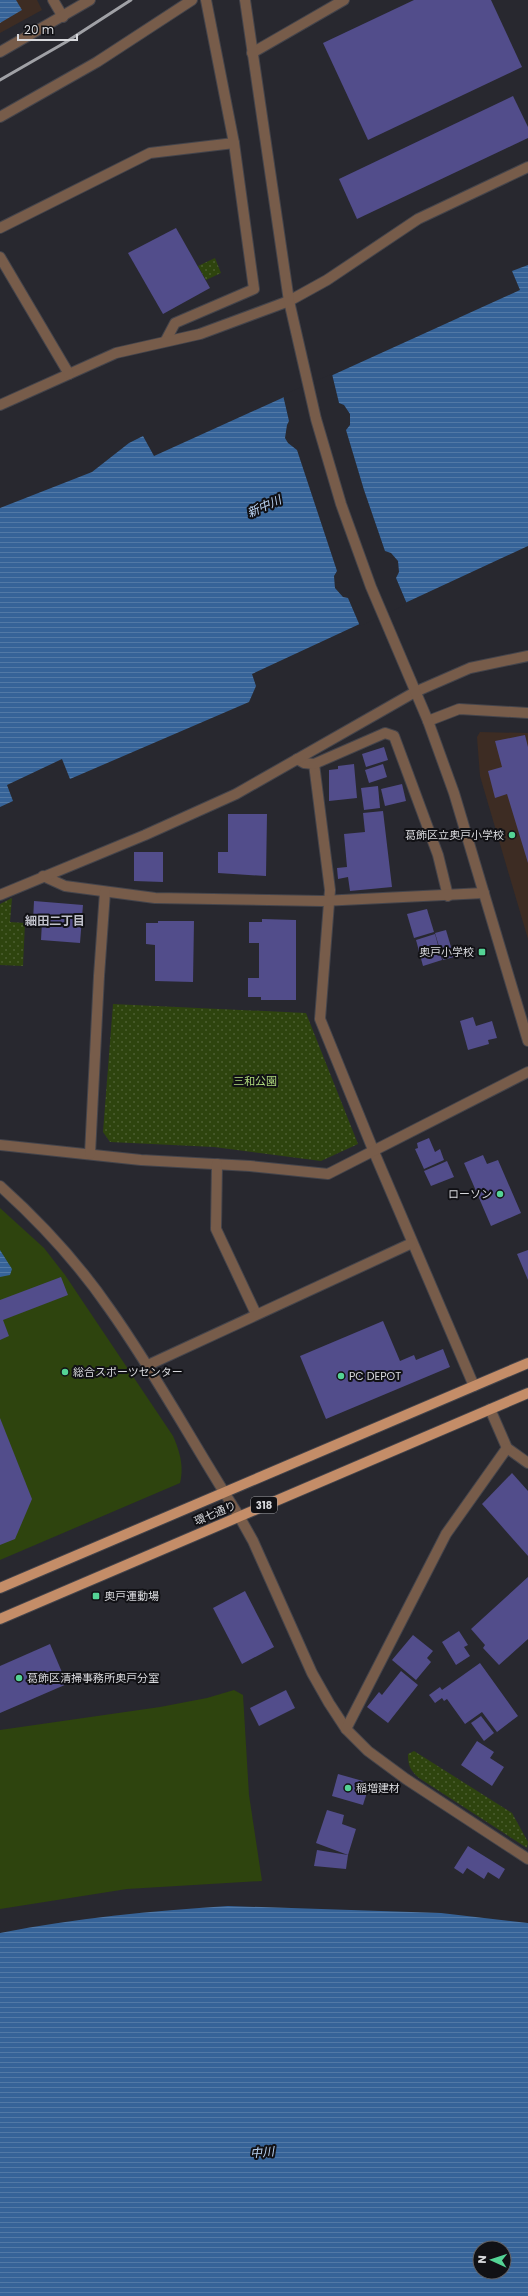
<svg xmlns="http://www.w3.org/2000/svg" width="528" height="2296" font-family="Poppins,'Noto Sans JP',sans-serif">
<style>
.education{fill:#3d2c23}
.grass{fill:url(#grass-dots)}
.pitch{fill:#2e440e}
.water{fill:url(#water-rules);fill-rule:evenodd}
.pier{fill:#28282f}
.building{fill:#524d8b}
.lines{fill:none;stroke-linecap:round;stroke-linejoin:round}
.minor-casing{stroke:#44444b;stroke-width:12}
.tertiary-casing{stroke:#44444b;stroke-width:12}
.primary-casing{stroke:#44444b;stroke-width:12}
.minor{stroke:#775c4a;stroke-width:10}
.tertiary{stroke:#775c4a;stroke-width:10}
.primary{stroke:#c48d68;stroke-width:10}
.rail{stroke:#a0a1a6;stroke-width:3}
.poi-dot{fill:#54d395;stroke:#111115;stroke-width:1.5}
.labels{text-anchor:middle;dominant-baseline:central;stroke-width:4;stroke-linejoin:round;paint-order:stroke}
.shield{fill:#111115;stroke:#9c9da1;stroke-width:1}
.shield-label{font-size:10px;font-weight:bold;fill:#d8d9dd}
.poi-label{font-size:11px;fill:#d8d9dd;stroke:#111115;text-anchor:start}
.park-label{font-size:11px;fill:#b0db7e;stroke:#111115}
.street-label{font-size:11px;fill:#d8d9dd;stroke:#111115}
.water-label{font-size:12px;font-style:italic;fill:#bbd4f4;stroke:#111115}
.neighbourhood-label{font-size:12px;font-weight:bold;fill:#c0c1ca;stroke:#111115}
</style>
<defs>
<pattern id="grass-dots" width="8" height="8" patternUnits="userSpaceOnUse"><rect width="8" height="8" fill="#2e440e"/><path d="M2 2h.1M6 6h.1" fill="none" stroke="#4c5e31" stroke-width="1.8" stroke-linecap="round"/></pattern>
<pattern id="water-rules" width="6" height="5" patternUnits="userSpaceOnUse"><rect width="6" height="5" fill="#366398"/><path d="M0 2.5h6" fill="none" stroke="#5279a6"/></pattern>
</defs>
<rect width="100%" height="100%" fill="#28282f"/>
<!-- education -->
<g class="education">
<polygon points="0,0 37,0 42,10 0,33"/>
<polygon points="480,732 528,733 528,939 480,776 477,737"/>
</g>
<!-- grass -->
<g class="grass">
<polygon points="215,258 221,273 206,280 198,266"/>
<polygon points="12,898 10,922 25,923 23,966 0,965 0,904"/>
<polygon points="113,1004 306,1013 358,1144 321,1161 214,1147 110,1142 103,1132"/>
<path d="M414 1751 512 1813 528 1842 527 1848 419 1778C410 1770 408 1766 408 1754Z"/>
</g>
<!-- pitch -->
<g class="pitch">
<path d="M0 1208 44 1248 65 1275 173 1436C180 1452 184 1466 180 1483L0 1560Z"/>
<polygon points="234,1690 243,1695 249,1795 262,1881 127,1889 0,1909 0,1730 160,1707 207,1698"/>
</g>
<!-- water -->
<g class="water">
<polygon points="0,0 16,0 22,10 0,23"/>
<polygon points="528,265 528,546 252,674 256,686 249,702 70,779 62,759 7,785 13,801 0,807 0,508 92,472 129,443 143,436 154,456 520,290 512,271"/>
<polygon points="0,1250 12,1269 10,1275 0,1277"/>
<path d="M228 1906 441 1913 528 1923V2296H0V1933C75 1918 151 1911 228 1906ZM480 2248H504V2272H480Z"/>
</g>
<!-- pier -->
<polygon class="pier" points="332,374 339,403 344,405 350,414 350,425 346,430 364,490 385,551 391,553 398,561 399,572 396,578 407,604 360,626 348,598 343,597 335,588 334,576 337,571 297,450 288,443 285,438 287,425 289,421 283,395"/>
<!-- building -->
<g class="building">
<polygon points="414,0 491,0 522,67 368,140 323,43"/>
<polygon points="513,96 528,127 528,138 357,219 339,179"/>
<polygon points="176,228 210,288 163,314 128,253"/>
<polygon points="525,735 528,747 528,863 507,794 495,798 488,771 502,767 495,741"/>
<polygon points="384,747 388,760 366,767 362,754"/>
<polygon points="354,764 357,798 329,801 329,770 338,769 338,766"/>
<polygon points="383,764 387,777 369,783 365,770"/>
<polygon points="402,784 406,801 385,806 381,789"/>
<polygon points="378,786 380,808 364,810 361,788"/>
<polygon points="383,811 392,887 350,891 348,877 338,879 337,868 347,867 344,834 365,832 363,813"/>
<polygon points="228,814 267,814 266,876 218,873 218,852 228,852"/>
<polygon points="134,852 163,852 163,882 134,881"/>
<polygon points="34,901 83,905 80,943 41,940 42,922 33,921"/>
<polygon points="427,909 434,932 414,938 407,914"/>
<polygon points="262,919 296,920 296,1000 261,1000 261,997 248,997 248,978 259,978 259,943 249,943 249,922 262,922"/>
<polygon points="158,921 194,921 193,982 155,981 155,945 146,944 146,923 158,923"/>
<polygon points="446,930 454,957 443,960 435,933"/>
<polygon points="435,934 442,960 423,966 416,940"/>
<polygon points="473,1017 476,1026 492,1021 497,1038 488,1040 489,1044 468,1050 460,1021"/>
<polygon points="429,1138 435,1152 440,1149 444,1160 424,1169 415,1149 418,1148 417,1143"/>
<polygon points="483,1155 487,1164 498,1160 521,1213 491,1226 464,1163"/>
<polygon points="447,1161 454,1177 431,1186 424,1171"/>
<polygon points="528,1250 528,1280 517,1254"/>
<polygon points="61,1277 68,1295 3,1320 9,1336 0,1340 0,1300"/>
<polygon points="383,1321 400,1361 414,1355 416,1360 443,1349 450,1367 326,1419 300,1356"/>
<polygon points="0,1418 32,1499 15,1539 0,1545"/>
<polygon points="512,1473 528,1491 528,1556 482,1504"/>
<polygon points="528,1577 528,1639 499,1665 483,1648 485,1645 471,1629"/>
<polygon points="245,1591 274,1647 242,1664 213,1608"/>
<polygon points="459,1631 468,1645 464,1647 470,1656 456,1665 442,1642"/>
<polygon points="413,1635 433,1651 427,1658 431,1662 416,1680 392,1660"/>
<polygon points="50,1644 67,1684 0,1713 0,1666"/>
<polygon points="480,1663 518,1716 497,1732 482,1712 465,1724 447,1699 444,1701 442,1698 435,1703 429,1695 440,1687 442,1690"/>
<polygon points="401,1671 418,1685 388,1723 367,1707 379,1692 382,1695"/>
<polygon points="286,1690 295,1708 259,1726 250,1708"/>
<polygon points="481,1716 494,1733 484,1741 471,1723"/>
<polygon points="477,1741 494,1752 490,1758 504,1767 492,1786 461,1765"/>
<polygon points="338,1774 370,1783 363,1805 332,1796"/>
<polygon points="327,1810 344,1815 342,1824 356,1829 348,1855 316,1843"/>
<polygon points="468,1846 505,1869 499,1879 488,1872 484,1879 467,1868 463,1874 454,1868"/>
<polygon points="317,1850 348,1855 346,1869 314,1866"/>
</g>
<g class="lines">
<defs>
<g id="minor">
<polyline points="53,0 63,17"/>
<polyline points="252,53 344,0"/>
<polyline points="0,117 97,62 192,0"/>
<polyline points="0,228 150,153 234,143"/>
<polyline points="166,340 175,323 254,289 234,143 206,0"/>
<polyline points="0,405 116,353 200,334 289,301 327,280 418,219 528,167"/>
<polyline points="428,721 459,709 528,713"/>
<polyline points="297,759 304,763 314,764 330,890 320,1019 374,1152 474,1386"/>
<polyline points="314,764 385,733 394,736 438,855 448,896"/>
<polyline points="43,876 65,886 155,898 322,901 484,893"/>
<polyline points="0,895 145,835 236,794 415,692 470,668 528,656"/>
<polyline points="0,1145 141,1160 250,1166 328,1174 528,1072"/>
<polyline points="90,1154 99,976 105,892"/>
<polyline points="217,1164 216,1229 256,1314"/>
<polyline points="146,1366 412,1243"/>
<polyline points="490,1409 507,1448 528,1463"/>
<polyline points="239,1516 253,1541 312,1673 329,1703 346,1729 368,1751 406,1779 528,1859"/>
<polyline points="346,1729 446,1534 507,1448"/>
</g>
<g id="tertiary">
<polyline points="245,0 289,301 316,419 341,504 371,587 428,721 454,793 528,1041"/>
<polyline points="0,52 90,0"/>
<polyline points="0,257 69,374"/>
<path d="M0 1186C40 1222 78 1263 109 1308 156 1374 195 1447 239 1516"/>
</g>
<g id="primary">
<polyline points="0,1588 528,1363"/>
<polyline points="0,1619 528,1393"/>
</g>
</defs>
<!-- minor casing -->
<use href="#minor" class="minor-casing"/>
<!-- tertiary casing -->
<use href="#tertiary" class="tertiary-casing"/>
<!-- primary casing -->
<use href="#primary" class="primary-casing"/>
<!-- minor -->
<use href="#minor" class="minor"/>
<!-- tertiary -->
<use href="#tertiary" class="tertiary"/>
<!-- primary -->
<use href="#primary" class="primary"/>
<!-- rail -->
<polyline class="rail" points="0,80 66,42 131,0"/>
</g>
<!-- markers -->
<g class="poi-dot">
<circle cx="512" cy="835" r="4"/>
<rect x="478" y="948" width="8" height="8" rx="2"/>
<circle cx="500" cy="1194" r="4"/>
<circle cx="65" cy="1372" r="4"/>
<circle cx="341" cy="1376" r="4"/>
<rect x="92" y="1592" width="8" height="8" rx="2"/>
<circle cx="19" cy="1678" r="4"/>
<circle cx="348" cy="1788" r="4"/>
</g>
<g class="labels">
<!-- shield labels -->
<rect class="shield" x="251" y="1497" width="26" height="16" rx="3"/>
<g class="shield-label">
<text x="264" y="1505">318</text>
</g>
<!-- poi labels -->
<g class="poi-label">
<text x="504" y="835" text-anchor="end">葛飾区立奥戸小学校</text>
<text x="474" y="952" text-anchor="end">奥戸小学校</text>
<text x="492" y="1194" text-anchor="end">ローソン</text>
<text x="73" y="1372">総合スポーツセンター</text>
<text x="349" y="1376">PC DEPOT</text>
<text x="104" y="1596">奥戸運動場</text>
<text x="27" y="1678">葛飾区清掃事務所奥戸分室</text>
<text x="356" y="1788">稲増建材</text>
</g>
<!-- park labels -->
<g class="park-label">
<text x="255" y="1081">三和公園</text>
</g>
<!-- street labels -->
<g class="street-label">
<text transform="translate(215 1513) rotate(-23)">環七通り</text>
</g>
<!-- water labels -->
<g class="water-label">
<text transform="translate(264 506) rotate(-24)">新中川</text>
<text transform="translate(262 2152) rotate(-5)">中川</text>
</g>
<!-- neighbourhood labels -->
<g class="neighbourhood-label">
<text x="55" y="920">細田二丁目</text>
</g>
</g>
<!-- north arrow -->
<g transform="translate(492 2260) rotate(273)"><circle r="19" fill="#111115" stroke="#616165"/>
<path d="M0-3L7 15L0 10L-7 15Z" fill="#54d395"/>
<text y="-6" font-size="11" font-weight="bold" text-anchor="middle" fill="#d8d9dd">N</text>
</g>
<!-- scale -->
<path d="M18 34v6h59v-6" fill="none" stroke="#d8d9dd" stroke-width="2"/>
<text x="24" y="34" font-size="12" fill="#d8d9dd" stroke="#111115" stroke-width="3" paint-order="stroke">20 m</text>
</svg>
